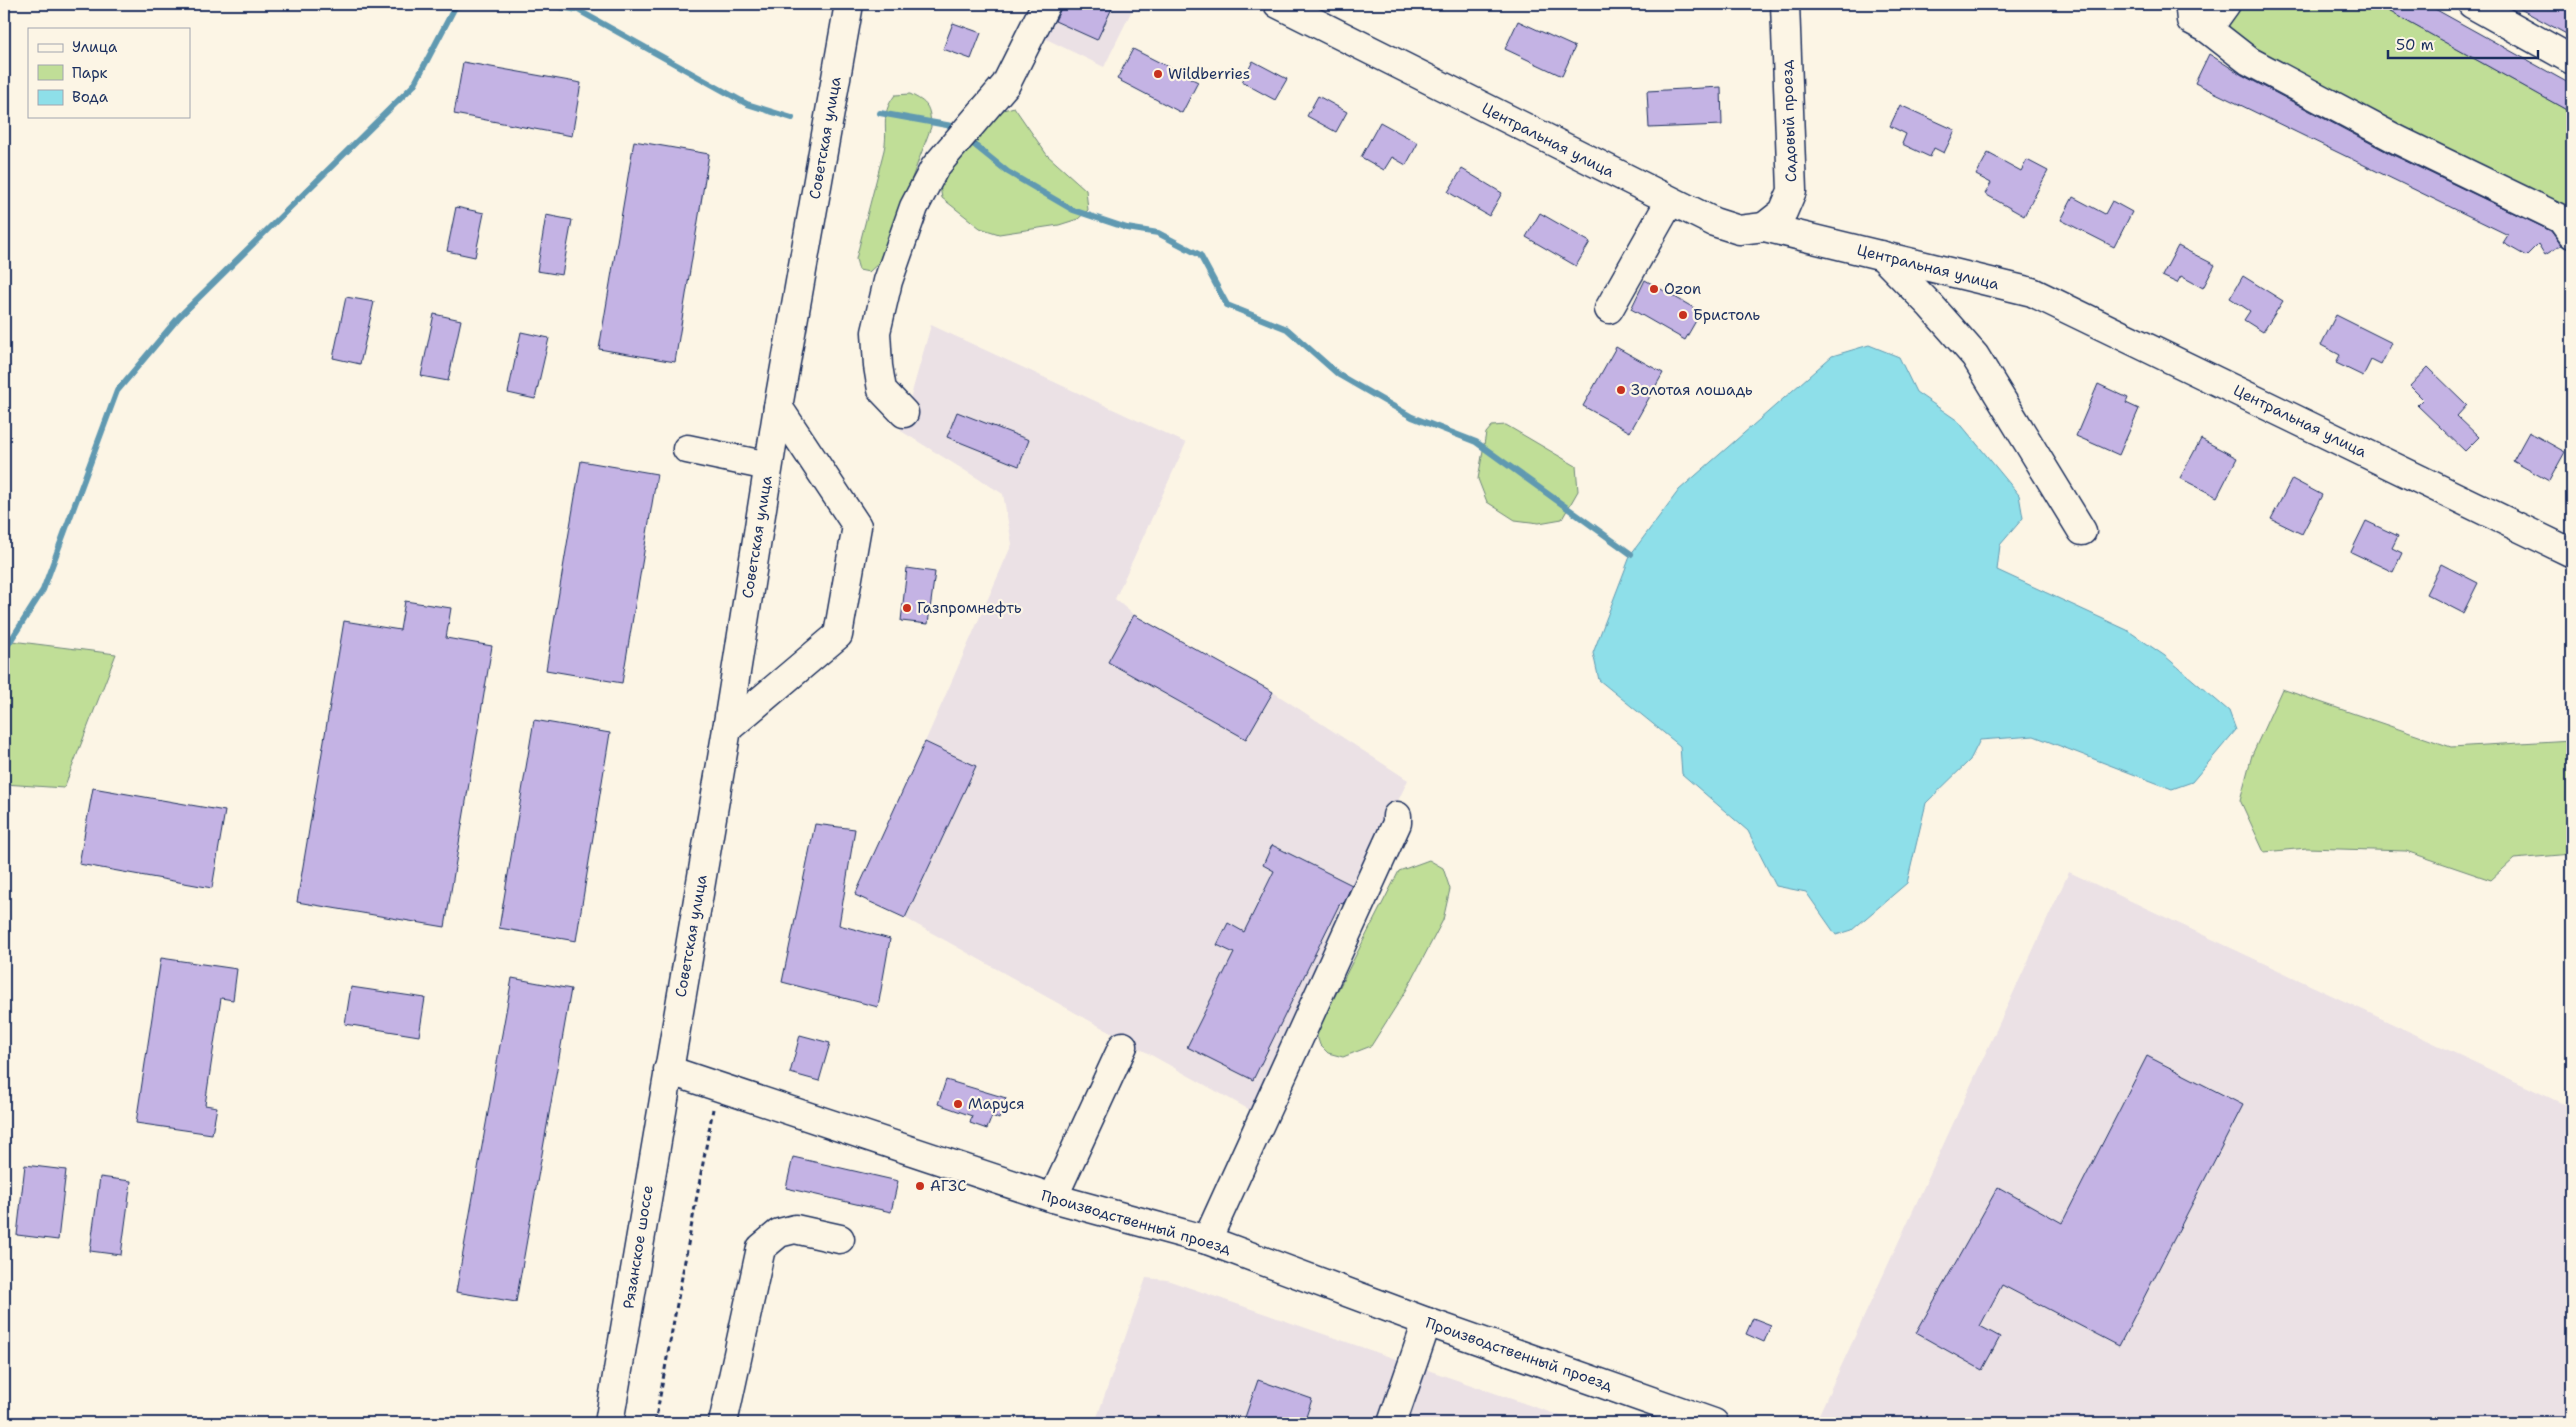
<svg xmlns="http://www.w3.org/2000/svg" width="2576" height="1427" font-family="'Shantell Sans',sans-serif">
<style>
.built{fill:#ebe1e5}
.green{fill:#c0de97;stroke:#6e867a}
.water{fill:#8edfe9;stroke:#6099b1}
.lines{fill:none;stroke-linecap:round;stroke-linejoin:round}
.stream{stroke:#6099b1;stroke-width:6}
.building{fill:#c4b3e4;stroke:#1b2f5e}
.minor-casing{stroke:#1b2f5e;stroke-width:31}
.major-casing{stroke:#1b2f5e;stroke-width:31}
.path{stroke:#1b2f5e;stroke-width:3;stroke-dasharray:5 4;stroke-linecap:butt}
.minor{stroke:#fcf5e5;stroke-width:28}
.major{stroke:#fcf5e5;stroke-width:28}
.poi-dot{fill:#c8321e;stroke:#fcf5e5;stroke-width:2}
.labels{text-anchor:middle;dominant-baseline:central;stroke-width:4.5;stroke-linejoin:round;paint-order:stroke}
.poi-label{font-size:15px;fill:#1b2f5e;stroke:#fcf5e5;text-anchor:start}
.street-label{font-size:15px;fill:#1b2f5e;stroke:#fcf5e5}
</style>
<rect width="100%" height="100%" fill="#fcf5e5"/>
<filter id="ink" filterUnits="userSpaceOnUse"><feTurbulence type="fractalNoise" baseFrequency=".02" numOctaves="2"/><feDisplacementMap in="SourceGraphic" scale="10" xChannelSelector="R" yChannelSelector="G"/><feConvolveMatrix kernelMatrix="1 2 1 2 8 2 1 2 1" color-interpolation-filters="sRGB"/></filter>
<g filter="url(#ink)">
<!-- built -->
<g class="built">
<polygon points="1055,4 1135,4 1104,67 1040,36"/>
<polygon points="931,325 1186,443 1115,599 1134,615 1273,692 1408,780 1250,1110 905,918 855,895 925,742 1012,544 1003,494 901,431"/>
<polygon points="2069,872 2572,1108 2572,1423 1815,1423"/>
<polygon points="1146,1278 1167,1280 1581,1423 1095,1423"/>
</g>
<!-- green -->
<g class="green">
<polygon points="2241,4 2376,4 2572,113 2572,211 2470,165 2244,43 2225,25"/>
<path d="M910 94C928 103 930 106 931 127L881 261 869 272 859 270 856 259C865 222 875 186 884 150 889 127 879 116 895 95Z"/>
<polygon points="1014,107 1047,155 1086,190 1088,210 1078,219 1059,225 999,234 980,228 942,198 940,187 955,163 1000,111"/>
<polygon points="1506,425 1576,466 1578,491 1562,519 1539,523 1515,520 1487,502 1478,479 1486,433 1492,426"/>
<polygon points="4,640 116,654 64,788 4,784"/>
<polygon points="2282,689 2451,747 2572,740 2572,854 2514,859 2491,880 2406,851 2307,848 2264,852 2240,800 2252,755"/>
<polygon points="1429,860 1443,868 1450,889 1443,920 1407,989 1371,1046 1343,1057 1328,1053 1320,1045 1316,1033 1399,871"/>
</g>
<!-- water -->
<polygon class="water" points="1869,345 1899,357 1916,392 1958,421 2019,495 2023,518 2000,545 1997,570 2127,630 2165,656 2229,711 2236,730 2192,782 2172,789 2034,736 1980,740 1970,760 1926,803 1907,883 1852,930 1836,935 1806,892 1776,886 1748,831 1682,774 1680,746 1599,680 1593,653 1631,554 1679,490 1832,356"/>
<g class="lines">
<!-- stream -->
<g class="stream">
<polyline points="542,4 578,10 747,104 792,118"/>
<polyline points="880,113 952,126 957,131"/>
<polyline points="967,139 1008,172 1073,210 1127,228 1158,233 1200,255 1227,305 1287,329 1339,375 1412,417 1476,442 1631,554"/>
<polyline points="4,651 43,590 117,391 179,317 414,85 455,7 465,4"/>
</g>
</g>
<!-- building -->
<g class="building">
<polygon points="1063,4 1114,4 1097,40 1055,21"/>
<polygon points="2376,4 2426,4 2572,85 2572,113"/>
<polygon points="2511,4 2572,4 2572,37"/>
<polygon points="1518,21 1575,47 1562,76 1505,49"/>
<polygon points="953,23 981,33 971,59 943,49"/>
<polygon points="1133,49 1198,82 1182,113 1117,79"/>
<polygon points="2209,54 2242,75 2391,154 2551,231 2561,245 2545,255 2538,244 2526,256 2503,243 2508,235 2195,83"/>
<polygon points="1253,61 1287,79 1275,100 1242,82"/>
<polygon points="463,62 581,83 572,136 454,114"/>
<polygon points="1721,87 1722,125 1649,128 1647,91"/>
<polygon points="1318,96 1347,112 1336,132 1307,116"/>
<polygon points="1900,105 1955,130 1944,153 1934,148 1930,157 1902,144 1906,134 1890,126"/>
<polygon points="1380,122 1418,143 1406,165 1392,157 1384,170 1361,157"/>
<polygon points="634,141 709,154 675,362 599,349"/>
<polygon points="1988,153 2021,171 2027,160 2048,171 2024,216 1985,194 1991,183 1976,175"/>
<polygon points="1462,169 1502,193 1489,216 1448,192"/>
<polygon points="2073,197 2105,214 2112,201 2132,212 2114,247 2061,220"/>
<polygon points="456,207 484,213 475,257 447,251"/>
<polygon points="1540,213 1590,242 1576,266 1526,237"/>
<polygon points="546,215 572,220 562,275 537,271"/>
<polygon points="2178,246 2215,265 2203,288 2181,276 2177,283 2162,276"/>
<polygon points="2243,276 2283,301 2263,332 2244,320 2250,311 2230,298"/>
<polygon points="1645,280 1701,312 1685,340 1631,309"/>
<polygon points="346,297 374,302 360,364 333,358"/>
<polygon points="434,314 461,320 448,381 421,376"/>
<polygon points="2336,315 2392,343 2381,365 2371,360 2363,376 2336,363 2340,355 2321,345"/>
<polygon points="521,332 549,338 535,399 508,393"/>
<polygon points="1616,347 1663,373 1630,432 1583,406"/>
<polygon points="2428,367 2467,405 2457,416 2479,437 2465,451 2417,405 2423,399 2410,386"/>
<polygon points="2098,384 2128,398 2126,403 2139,409 2119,455 2076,436"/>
<polygon points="957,412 1029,440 1019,466 947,437"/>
<polygon points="2529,432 2565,452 2549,481 2513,461"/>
<polygon points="2201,439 2237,458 2217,497 2180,478"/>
<polygon points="581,461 657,474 622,683 546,670"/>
<polygon points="2292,479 2322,495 2302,534 2271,519"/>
<polygon points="2366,521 2398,536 2392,548 2402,553 2393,572 2351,552"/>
<polygon points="2441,564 2478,583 2463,613 2426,594"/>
<polygon points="907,568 935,572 928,624 901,621"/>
<polygon points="405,601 451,608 446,638 492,646 445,927 297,902 344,621 400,630"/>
<polygon points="1134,615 1273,692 1246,739 1108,662"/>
<polygon points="534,720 610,733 576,941 499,928"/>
<polygon points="925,742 976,766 905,918 855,895"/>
<polygon points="93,788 225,811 212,888 79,864"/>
<polygon points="815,824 855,829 839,925 890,939 878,1007 782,982"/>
<polygon points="1272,845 1352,885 1343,904 1340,903 1253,1080 1187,1047 1234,953 1217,945 1228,923 1244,932 1274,871 1263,865"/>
<polygon points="161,958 237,969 233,1000 221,998 205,1105 217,1107 212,1134 136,1123"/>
<polygon points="512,978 571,989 516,1302 456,1292"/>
<polygon points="351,987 425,998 419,1036 345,1024"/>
<polygon points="800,1035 830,1043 819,1081 790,1073"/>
<polygon points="2147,1056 2243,1105 2119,1346 2002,1285 1980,1326 2000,1337 1982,1370 1916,1333 1998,1187 2062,1223"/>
<polygon points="946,1080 1006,1098 999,1119 992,1116 987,1129 970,1123 972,1116 938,1104"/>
<polygon points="793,1157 898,1181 891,1212 786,1188"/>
<polygon points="25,1165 66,1170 58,1240 17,1235"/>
<polygon points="100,1177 131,1181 121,1255 90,1251"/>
<polygon points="1753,1318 1771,1325 1764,1342 1746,1334"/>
<polygon points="1258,1380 1312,1399 1304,1423 1243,1423"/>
</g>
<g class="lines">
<defs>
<g id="minor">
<polyline points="1278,4 1714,222 1739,230 1764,227 2032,292 2572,553"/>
<polyline points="2192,4 2190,10 2191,20 2208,29 2249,61 2398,140 2561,219 2572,234"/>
<polyline points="2472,4 2572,60"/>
<polyline points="2208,29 2226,4"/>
<polyline points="1764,227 1783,212 1792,191 1785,4"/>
<polyline points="1881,255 1931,306 1975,356 2082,531"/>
<polyline points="1609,309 1670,201"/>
<polyline points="904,413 882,390 878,366 876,332 888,281 914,207 935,167 1006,84 1046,4"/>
<polyline points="687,449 768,466"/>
<polyline points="727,729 838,635 857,526 778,407"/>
<polyline points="668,1070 1053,1198 1207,1240 1427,1322 1714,1423"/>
<polyline points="1053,1198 1123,1046"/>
<polyline points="1207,1240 1397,823 1397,816"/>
<polyline points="723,1423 761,1248 779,1233 795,1229 840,1239"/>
<polyline points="1392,1423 1427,1322"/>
</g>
<polyline id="major" points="609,1423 727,729 778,407 849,4"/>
</defs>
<!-- minor casing -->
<use href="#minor" class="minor-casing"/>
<!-- major casing -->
<use href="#major" class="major-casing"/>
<!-- path -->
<polyline class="path" points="655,1423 713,1109"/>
<!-- minor -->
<use href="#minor" class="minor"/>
<!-- major -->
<use href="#major" class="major"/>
</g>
</g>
<!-- markers -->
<g class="poi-dot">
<circle cx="1158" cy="74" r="5"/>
<circle cx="1654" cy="289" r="5"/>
<circle cx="1683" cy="315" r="5"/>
<circle cx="1621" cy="390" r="5"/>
<circle cx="907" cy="608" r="5"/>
<circle cx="958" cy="1104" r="5"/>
<circle cx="920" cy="1186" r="5"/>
</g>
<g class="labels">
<!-- poi labels -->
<g class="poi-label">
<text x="1168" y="74">Wildberries</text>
<text x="1664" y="289">Ozon</text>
<text x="1693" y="315">Бристоль</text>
<text x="1631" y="390">Золотая лошадь</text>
<text x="917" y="608">Газпромнефть</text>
<text x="968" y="1104">Маруся</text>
<text x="930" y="1186">АГЗС</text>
</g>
<!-- street labels -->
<g class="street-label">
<text transform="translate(1789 121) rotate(-92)">Садовый проезд</text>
<text transform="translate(825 138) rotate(-80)">Советская улица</text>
<text transform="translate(1548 140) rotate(27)">Центральная улица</text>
<text transform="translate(1928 267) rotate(14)">Центральная улица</text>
<text transform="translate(2300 421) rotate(26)">Центральная улица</text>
<text transform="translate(757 537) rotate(-81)">Советская улица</text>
<text transform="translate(691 936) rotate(-80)">Советская улица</text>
<text transform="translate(1136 1222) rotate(16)">Производственный проезд</text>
<text transform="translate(638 1247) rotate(-81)">Рязанское шоссе</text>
<text transform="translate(1519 1354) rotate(19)">Производственный проезд</text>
</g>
</g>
<!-- margin -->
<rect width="2576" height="1427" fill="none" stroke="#fcf5e5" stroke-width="20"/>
<rect x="10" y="10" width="2556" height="1407" fill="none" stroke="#1b2f5e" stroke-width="2" filter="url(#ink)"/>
<!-- legend -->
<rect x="28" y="28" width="162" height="90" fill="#fcf5e5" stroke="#a2a6af"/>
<rect x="38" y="44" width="25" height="8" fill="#fcf5e5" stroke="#a2a6af"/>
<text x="72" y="52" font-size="15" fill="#1b2f5e">Улица</text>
<rect x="38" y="65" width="25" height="15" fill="#c0de97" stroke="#a2a6af"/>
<text x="72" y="78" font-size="15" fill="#1b2f5e">Парк</text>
<rect x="38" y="90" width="25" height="15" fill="#8edfe9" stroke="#a2a6af"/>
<text x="72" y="102" font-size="15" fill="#1b2f5e">Вода</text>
<!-- scale -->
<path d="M2388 50v8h150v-8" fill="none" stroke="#1b2f5e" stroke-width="2.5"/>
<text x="2396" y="50" font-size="15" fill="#1b2f5e" stroke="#fcf5e5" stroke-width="4" paint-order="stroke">50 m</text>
</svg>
